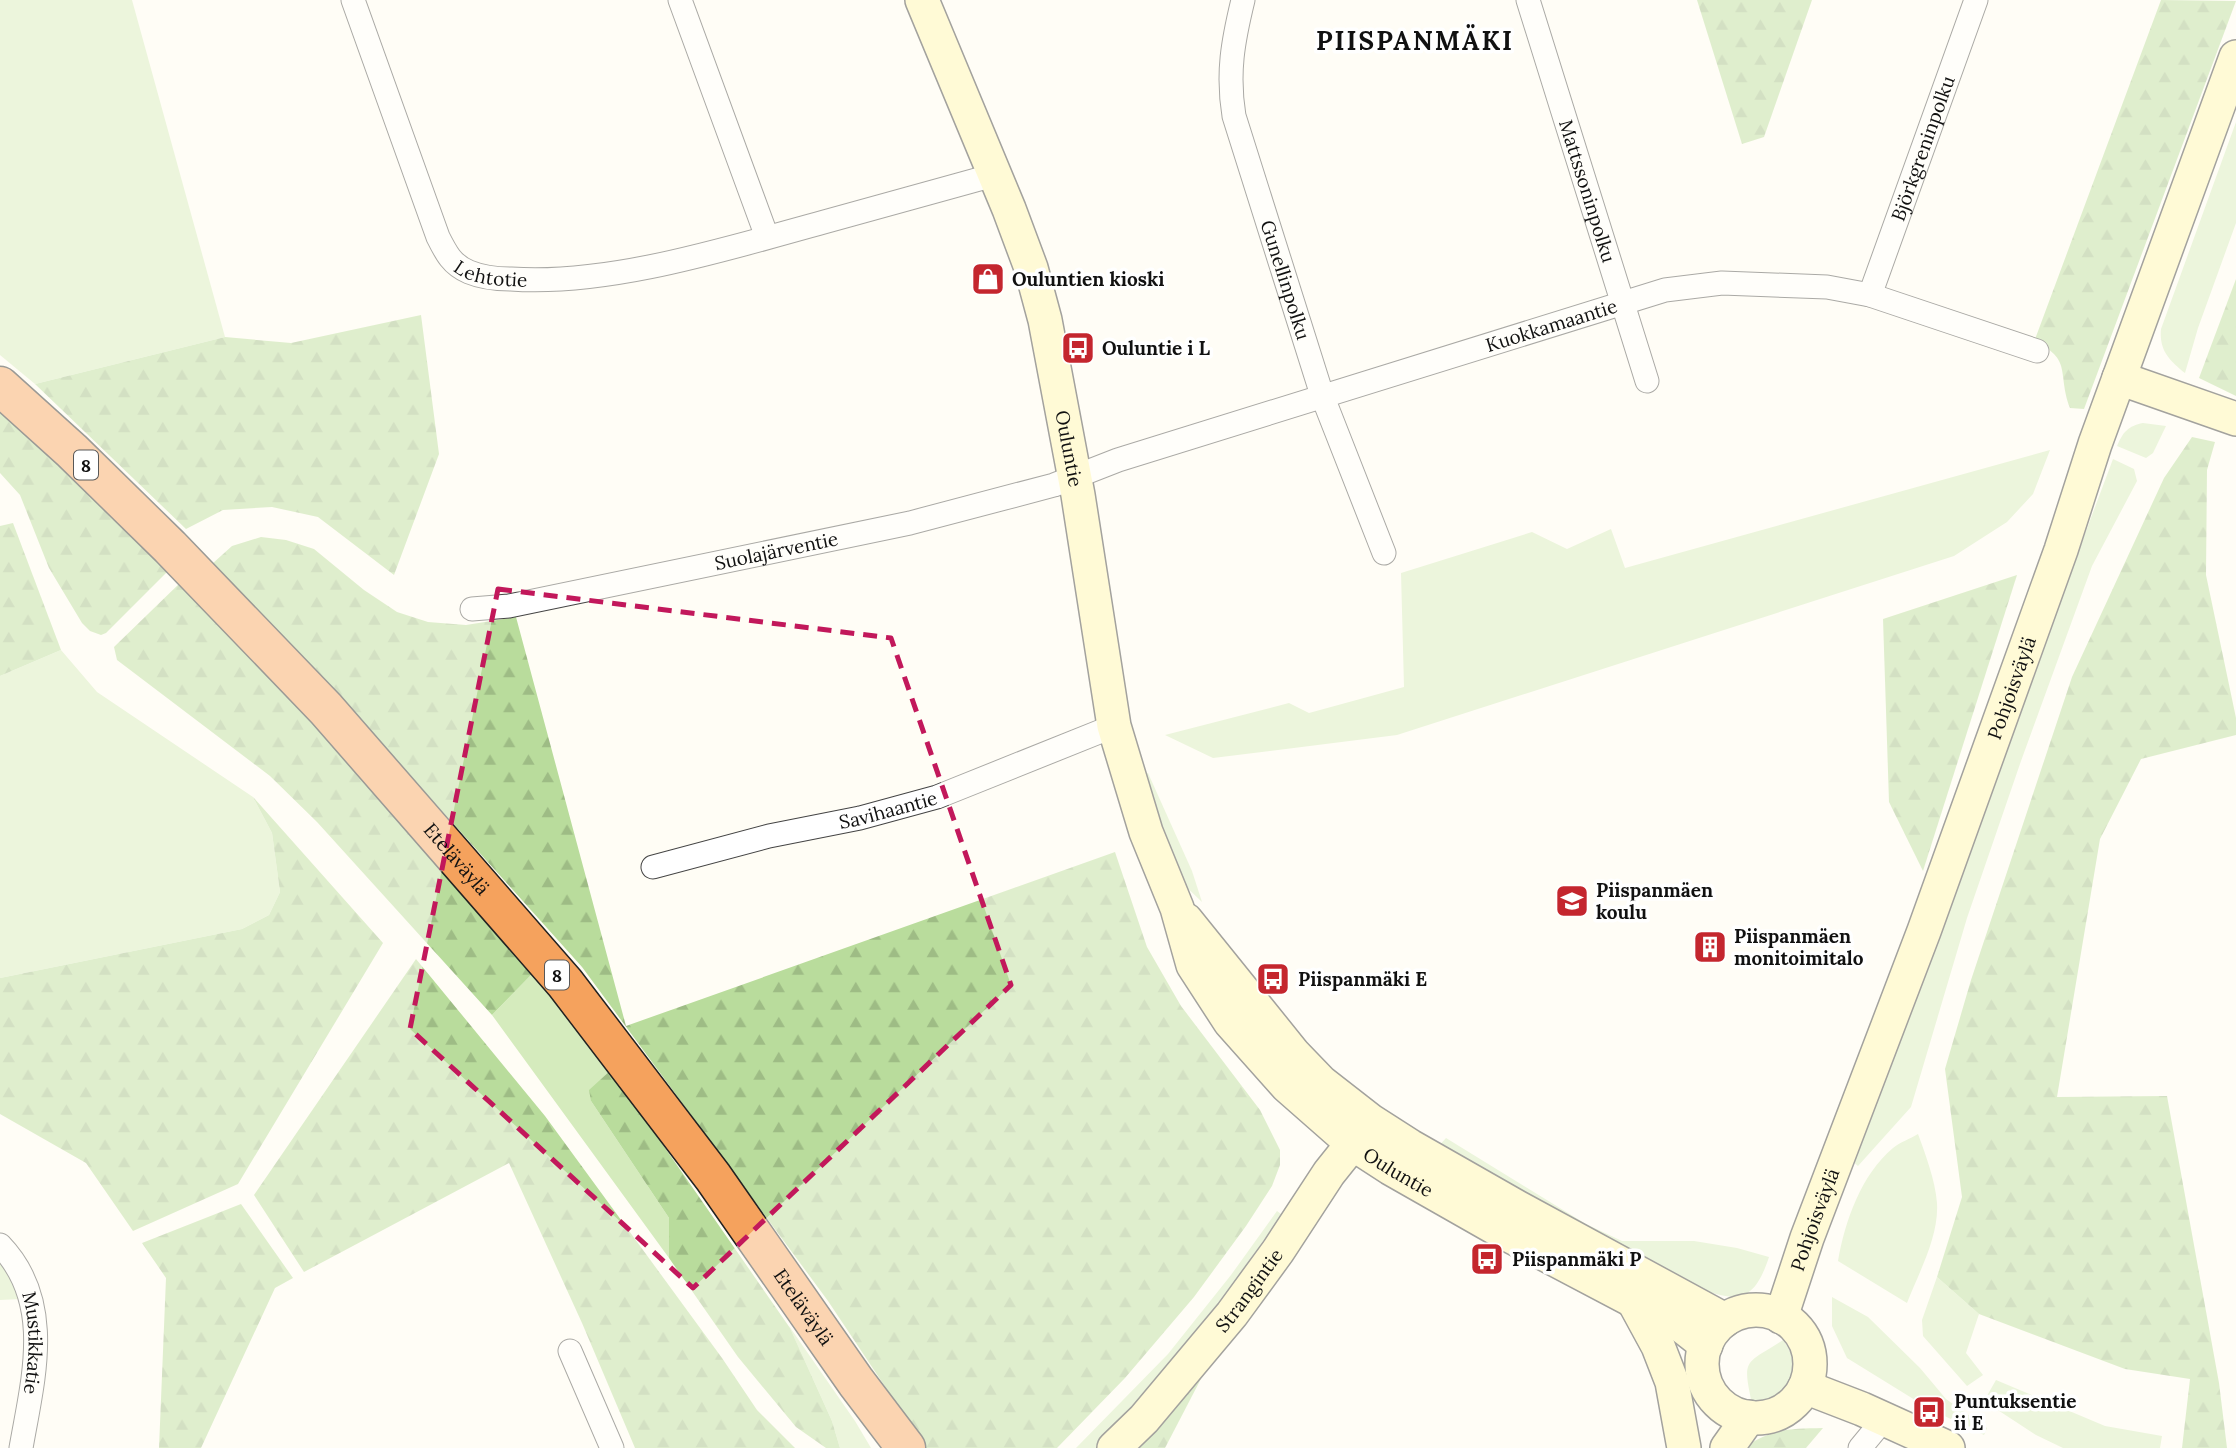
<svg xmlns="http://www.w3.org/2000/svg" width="2236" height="1448" font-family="Lora,serif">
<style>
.green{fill:#d5ebbd}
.forest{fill:url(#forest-firs)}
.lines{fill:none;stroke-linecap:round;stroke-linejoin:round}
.street-casing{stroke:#444;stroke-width:25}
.secondary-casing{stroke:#333;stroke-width:36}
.highway-casing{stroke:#222;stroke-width:41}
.street{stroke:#fff;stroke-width:23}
.secondary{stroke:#fff6b0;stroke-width:33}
.highway{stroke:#f5a25d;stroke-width:38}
.marked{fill:none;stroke:#c2185b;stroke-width:5;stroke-dasharray:14 9;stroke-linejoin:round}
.labels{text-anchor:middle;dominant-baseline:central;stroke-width:7;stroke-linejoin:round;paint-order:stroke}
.shield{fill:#fff;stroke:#585858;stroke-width:2}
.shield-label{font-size:18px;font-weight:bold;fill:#111}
.street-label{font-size:19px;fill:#111;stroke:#fff}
.poi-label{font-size:19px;font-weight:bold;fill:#111;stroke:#fff;text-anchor:start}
.district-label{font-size:26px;font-weight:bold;letter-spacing:2px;fill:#111;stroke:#fff}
</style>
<defs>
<pattern id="forest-firs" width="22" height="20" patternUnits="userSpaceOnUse" patternTransform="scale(1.75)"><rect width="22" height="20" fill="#b9dc9c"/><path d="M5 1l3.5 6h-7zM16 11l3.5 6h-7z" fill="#9ebc85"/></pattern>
</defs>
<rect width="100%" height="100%" fill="#fffdf5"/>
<!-- green -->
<g class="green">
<polygon points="0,0 132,0 225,337 35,384 0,355"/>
<path d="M2236 122V223L2198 328 2185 373C2169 360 2159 350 2161 329Z"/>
<path d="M2143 423 2166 426 2153 453 2146 458 2117 446C2123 432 2128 426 2143 423Z"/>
<polygon points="2050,450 2033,494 2007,522 1954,556 1397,735 1213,758 1165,735 1289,703 1309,713 1404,687 1401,573 1532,532 1567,549 1611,529 1625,568"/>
<polygon points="2113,459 2134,469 2137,481 2092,566 2021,761 1967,918 1911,1107 1858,1166 1851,1160"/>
<polygon points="61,650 97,692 253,797 272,833 280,892 269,915 242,929 0,978 0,676"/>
<polygon points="1148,773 1192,871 1202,902 1180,881 1144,774"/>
<polygon points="532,974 611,1070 591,1101 669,1218 669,1258 492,1015"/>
<path d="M1918 1134C1926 1156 1935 1180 1937 1203 1939 1237 1919 1272 1907 1303L1838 1261C1845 1221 1861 1175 1893 1148 1900 1142 1910 1139 1918 1134Z"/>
<path d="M1446 1138 1586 1224 1622 1241H1694L1737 1248 1769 1257C1754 1302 1739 1303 1697 1288L1437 1148Z"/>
<path d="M1277 1211 1285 1217C1228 1299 1166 1377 1096 1448H1076L1168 1354 1231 1275Z"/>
<polygon points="0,1256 21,1299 0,1300"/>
<polygon points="1937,1277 1979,1314 1966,1353 1983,1375 1967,1386 1923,1336 1922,1320"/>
<polygon points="1832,1297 1868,1317 1920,1368 1946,1399 1987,1428 1984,1435 1928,1408 1847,1358 1832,1326"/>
<polygon points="789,1326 855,1421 871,1448 840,1448 832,1421"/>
<path d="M1783 1340C1805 1367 1788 1407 1752 1404 1742 1357 1745 1365 1783 1340Z"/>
<polygon points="1996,1380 2105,1426 2162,1436 2160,1448 2063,1448 2036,1435 1984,1401"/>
</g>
<!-- forest -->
<g class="forest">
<polygon points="1697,0 1812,0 1764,137 1742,144"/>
<path d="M2161 0 2236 1 2084 409 2070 408C2057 374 2073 358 2034 342Z"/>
<polygon points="2236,279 2236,396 2199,378"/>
<polygon points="421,315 439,454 394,575 318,517 272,507 223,510 186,529 35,384 225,337 291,343"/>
<polygon points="0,407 169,570 106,633 101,635 90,631 82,623 49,568 20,495 0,473"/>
<polygon points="2192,437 2215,442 2207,470 2206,575 2236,718 2236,735 2141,759 2100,839 2057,1097 2167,1096 2219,1383 2227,1448 2182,1448 2190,1379 2125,1369 1979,1314 1937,1277 1962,1197 1945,1069 1971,980 2072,677 2164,478"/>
<polygon points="13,523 61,650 0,676 0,526"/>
<polygon points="261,537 286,540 314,549 364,590 397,612 428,622 466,625 516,617 626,1026 1115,852 1147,947 1181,1006 1260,1110 1280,1150 1280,1165 1272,1186 1246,1226 1194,1297 1125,1378 1057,1448 926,1448 828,1301 582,967 336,693 212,564 232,546"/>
<polygon points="2017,575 1923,871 1889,802 1883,619"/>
<polygon points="182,581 295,699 532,974 492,1015 317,822 270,776 117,660 114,647"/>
<polygon points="253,797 383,943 238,1184 133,1231 86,1163 0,1114 0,978 242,929 269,915 280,892 272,833"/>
<polygon points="416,959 545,1116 722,1358 757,1410 795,1448 635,1448 582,1323 509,1163 304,1272 254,1195"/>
<polygon points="611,1070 790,1328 832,1421 840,1448 826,1448 796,1427 738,1357 669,1258 669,1218 591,1101 589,1090"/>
<polygon points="241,1204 293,1278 275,1288 201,1448 159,1448 166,1278 142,1243"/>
<polygon points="1204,1373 1165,1448 1131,1448"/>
<path d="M1823 1428 1806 1448H1743C1773 1428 1789 1429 1823 1428Z"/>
</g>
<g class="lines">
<defs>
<g id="street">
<path id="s1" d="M353 0 438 237C446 253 452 265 469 272 481 277 498 279 511 279 609 286 729 248 824 222 881 206 937 191 994 175"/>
<polyline points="680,0 767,237"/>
<path id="s2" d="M1243 0C1233 41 1227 73 1234 116L1322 395 1384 553"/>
<path id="s3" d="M1528 0 1647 381"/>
<path id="s4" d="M1870 295 1976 0"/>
<path id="s5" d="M472 609 509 606 910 523 1054 485 1118 460 1665 290 1722 283 1827 287 1870 295 2037 351"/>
<path id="s6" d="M653 867 769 836 860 818 937 797 1114 726"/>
<path id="s7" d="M0 1245C55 1302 33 1379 21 1448"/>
<polyline points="570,1351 612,1448"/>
<polyline points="1860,1448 1884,1419"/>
</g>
<g id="secondary">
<path id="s8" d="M922 0 1009 209 1031 268 1045 320 1078 495 1114 726 1146 832 1177 908 1193 965 1230 1022 1287 1086 1353 1144 1390 1168 1499 1230 1683 1327 1706 1345"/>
<polyline points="2119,378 2236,419"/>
<polyline points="1186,920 1294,1054 1321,1082 1371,1121 1410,1146 1517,1207 1725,1320"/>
<polyline points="1633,1300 1658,1346 1672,1382 1684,1448"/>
<circle cx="1756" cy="1364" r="54"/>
<path id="s9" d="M1781 1317 1807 1238 1924 931 2061 550 2095 444 2236 57"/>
<polyline points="1805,1387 1862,1409 1948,1448"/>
<path id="s10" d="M1114 1448 1144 1419 1232 1314 1278 1251 1329 1173 1365 1128"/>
<polyline points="1727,1448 1749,1417"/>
</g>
<g id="highway">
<path id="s11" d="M0 386 72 451 170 547 326 709 565 983 713 1177 856 1382 906 1448"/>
</g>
</defs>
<!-- street casing -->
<use href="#street" class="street-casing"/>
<!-- secondary casing -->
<use href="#secondary" class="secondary-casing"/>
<!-- highway casing -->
<use href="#highway" class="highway-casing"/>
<!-- street -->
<use href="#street" class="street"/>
<!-- secondary -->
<use href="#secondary" class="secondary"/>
<!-- highway -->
<use href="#highway" class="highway"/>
</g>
<!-- marked area -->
<path d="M0 0H2236V1448H0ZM498 589 891 638 1011 985 693 1288 410 1029Z" fill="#fffdf5" fill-opacity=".55" fill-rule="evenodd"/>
<path class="marked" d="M498 589 891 638 1011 985 693 1288 410 1029Z"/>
<!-- icons -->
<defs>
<symbol id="shop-square" viewBox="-11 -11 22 22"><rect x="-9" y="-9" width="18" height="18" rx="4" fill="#c4262e" stroke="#fff"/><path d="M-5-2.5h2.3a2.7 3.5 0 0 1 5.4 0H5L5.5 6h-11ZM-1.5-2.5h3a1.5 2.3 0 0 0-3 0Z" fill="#fff"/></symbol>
<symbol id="bus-square" viewBox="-11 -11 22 22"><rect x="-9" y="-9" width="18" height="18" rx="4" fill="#c4262e" stroke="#fff"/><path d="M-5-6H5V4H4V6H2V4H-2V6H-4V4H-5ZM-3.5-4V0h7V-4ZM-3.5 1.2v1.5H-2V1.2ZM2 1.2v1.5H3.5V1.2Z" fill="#fff"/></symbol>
<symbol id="school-square" viewBox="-11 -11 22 22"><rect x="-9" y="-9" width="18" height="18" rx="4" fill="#c4262e" stroke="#fff"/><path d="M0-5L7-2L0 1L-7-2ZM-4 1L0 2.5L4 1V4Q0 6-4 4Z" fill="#fff"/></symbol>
<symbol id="building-square" viewBox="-11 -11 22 22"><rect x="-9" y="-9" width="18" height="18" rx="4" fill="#c4262e" stroke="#fff"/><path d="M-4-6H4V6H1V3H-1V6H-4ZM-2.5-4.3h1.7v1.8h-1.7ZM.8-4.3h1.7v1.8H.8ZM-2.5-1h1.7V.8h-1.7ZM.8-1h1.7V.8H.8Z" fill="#fff"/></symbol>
</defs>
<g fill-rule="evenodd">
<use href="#shop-square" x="969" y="260" width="38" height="38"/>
<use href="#bus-square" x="1059" y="329" width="38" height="38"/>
<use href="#school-square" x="1553" y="882" width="38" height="38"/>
<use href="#building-square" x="1691" y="928" width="38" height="38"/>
<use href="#bus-square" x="1254" y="960" width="38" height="38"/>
<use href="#bus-square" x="1468" y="1240" width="38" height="38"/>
<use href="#bus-square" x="1910" y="1393" width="38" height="38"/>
</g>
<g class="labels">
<!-- shield labels -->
<g class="shield">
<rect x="74" y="450.5" width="24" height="29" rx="5"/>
<rect x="545" y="960.5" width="24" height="29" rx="5"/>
</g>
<g class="shield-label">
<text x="86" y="465">8</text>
<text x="557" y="975">8</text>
</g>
<!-- street labels -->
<g class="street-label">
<text stroke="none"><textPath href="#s4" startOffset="156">Björkgreninpolku</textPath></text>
<text stroke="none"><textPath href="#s3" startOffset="200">Mattssoninpolku</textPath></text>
<text stroke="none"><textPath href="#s1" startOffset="322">Lehtotie</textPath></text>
<text stroke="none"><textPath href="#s2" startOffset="289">Gunellinpolku</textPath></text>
<text stroke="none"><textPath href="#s5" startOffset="1118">Kuokkamaantie</textPath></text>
<text stroke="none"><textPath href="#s8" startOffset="474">Ouluntie</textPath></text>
<text stroke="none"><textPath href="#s5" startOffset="310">Suolajärventie</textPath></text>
<text stroke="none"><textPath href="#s9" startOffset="670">Pohjoisväylä</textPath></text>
<text stroke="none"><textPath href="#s6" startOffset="242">Savihaantie</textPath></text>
<text stroke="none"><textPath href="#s11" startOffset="658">Eteläväylä</textPath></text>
<text stroke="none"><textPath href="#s8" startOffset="1302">Ouluntie</textPath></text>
<text stroke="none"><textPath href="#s9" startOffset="103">Pohjoisväylä</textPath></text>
<text stroke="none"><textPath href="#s10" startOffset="208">Strangintie</textPath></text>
<text stroke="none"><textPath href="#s11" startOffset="1225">Eteläväylä</textPath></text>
<text stroke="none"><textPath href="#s7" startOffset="107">Mustikkatie</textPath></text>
</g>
<!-- poi labels -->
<g class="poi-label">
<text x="1012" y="279">Ouluntien kioski</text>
<text x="1102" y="348">Ouluntie i L</text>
<text x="1596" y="890">Piispanmäen<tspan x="1596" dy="22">koulu</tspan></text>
<text x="1734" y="936">Piispanmäen<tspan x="1734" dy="22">monitoimitalo</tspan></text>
<text x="1298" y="979">Piispanmäki E</text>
<text x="1512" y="1259">Piispanmäki P</text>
<text x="1954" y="1401">Puntuksentie<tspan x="1954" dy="22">ii E</tspan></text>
</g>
<!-- district labels -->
<g class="district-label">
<text x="1415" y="40">PIISPANMÄKI</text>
</g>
</g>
</svg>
